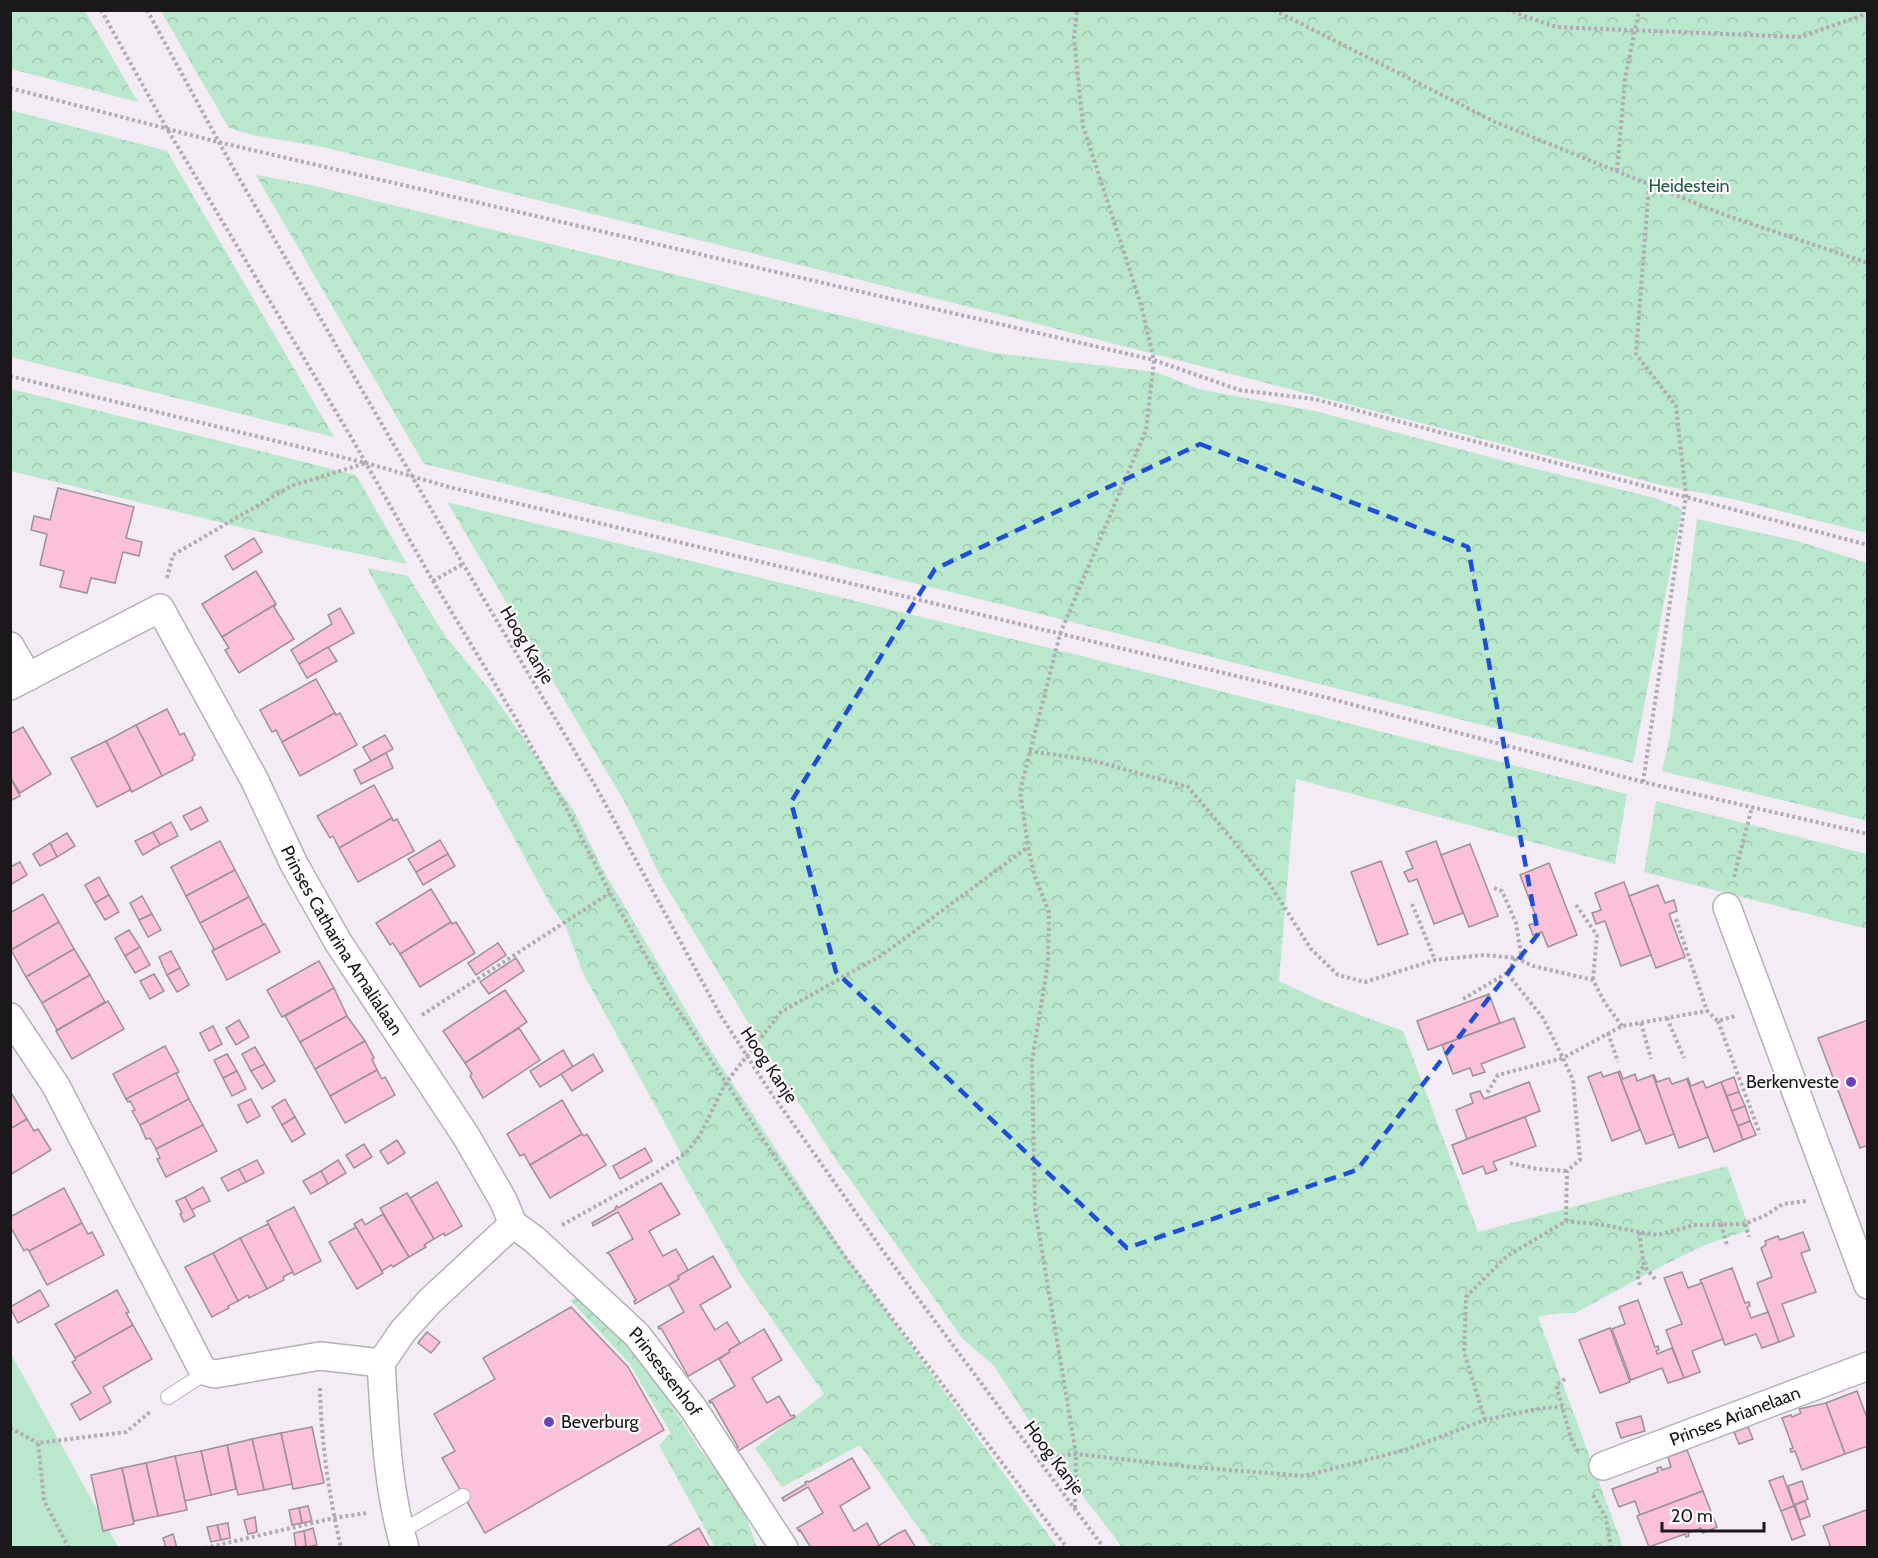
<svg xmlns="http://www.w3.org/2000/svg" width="1878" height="1558" font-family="Cabin,sans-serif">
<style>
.green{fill:#bae8cd}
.forest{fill:url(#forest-crowns)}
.building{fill:#fac1d9;stroke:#9c9196;stroke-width:1.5}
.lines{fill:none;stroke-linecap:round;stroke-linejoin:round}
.service-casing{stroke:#b5afb7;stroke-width:16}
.minor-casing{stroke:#b5afb7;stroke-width:30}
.path{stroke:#b1abb3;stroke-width:4;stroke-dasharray:3 3;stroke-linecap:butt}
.service{stroke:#fff;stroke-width:14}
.minor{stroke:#fff;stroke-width:27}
.marked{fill:none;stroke:#1d4ed8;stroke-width:4.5;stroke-dasharray:12 8;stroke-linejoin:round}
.poi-dot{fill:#6c41b9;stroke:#fefbfe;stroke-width:2}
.labels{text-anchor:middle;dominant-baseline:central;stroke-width:4.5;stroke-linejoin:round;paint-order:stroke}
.park-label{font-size:18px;fill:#205d40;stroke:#fefbfe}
.street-label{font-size:18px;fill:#1a181b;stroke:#fefbfe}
.poi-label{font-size:18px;fill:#1a181b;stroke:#fefbfe;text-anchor:end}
</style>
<defs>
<pattern id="forest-crowns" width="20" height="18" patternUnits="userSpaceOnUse" patternTransform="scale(1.5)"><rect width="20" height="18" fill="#bae8cd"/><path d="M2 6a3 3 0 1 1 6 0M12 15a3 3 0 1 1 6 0" fill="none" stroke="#9fc6af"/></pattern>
</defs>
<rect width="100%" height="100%" fill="#f3ecf5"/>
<!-- green -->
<polygon class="green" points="11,1354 118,1547 11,1547"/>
<!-- forest -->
<g class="forest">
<polygon points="11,10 85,11 138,102 11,69"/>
<polygon points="161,11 1867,11 1867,533 1733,499 1665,486 1006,316 323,147 253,135 229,128"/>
<polygon points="10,110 167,151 334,437 11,357"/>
<polygon points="256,175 311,185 994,353 1156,372 1198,389 1315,411 1520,465 1655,498 1682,509 1633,763 1036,613 424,464"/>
<polygon points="11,389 356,475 407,564 293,540 11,471"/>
<polygon points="447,502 1074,654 1627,794 1615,864 1296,779 1279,981 1322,1001 1403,1031 1478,1232 1727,1166 1750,1230 1707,1244 1662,1266 1575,1313 1549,1314 1538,1317 1623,1547 1122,1547 1048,1450 994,1366 963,1339 834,1157 762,1045 660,876 627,806"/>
<polygon points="1697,519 1797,541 1867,563 1867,821 1662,771 1670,736"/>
<polygon points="367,568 408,576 446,637 490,690 574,811 603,870 700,1034 846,1256 1057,1547 932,1547 860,1445 782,1487 755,1448 824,1394 741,1275 678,1164 681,1153 583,973 566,927 551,906"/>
<polygon points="1656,801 1867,854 1867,929 1644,872"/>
<polygon points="585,1295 651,1373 699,1448 740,1499 757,1547 715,1547 659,1445 671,1433 629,1363 570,1300"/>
</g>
<!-- building -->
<g class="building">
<polygon points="58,488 134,507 126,538 142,542 139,556 123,552 115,583 91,578 87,593 60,587 64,571 40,565 47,534 31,530 34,516 50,520"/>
<polygon points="254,538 262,552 233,570 225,556"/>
<polygon points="256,571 276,604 222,637 202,604"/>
<polygon points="276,604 274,607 294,639 239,673 225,650 229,648 222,637"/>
<polygon points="340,608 354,633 299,664 291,650 332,624 328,615"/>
<polygon points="328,647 337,661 307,678 299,664"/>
<polygon points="316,679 335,713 282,742 276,730 272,732 260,710"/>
<polygon points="167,709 180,735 184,733 195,755 192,757 193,760 162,776 136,725"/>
<polygon points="335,713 336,715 340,713 357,745 300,776 282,742"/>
<polygon points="136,725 162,776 132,792 106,741"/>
<polygon points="23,727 51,774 20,793 10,777 10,734"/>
<polygon points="385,735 393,749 371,761 363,747"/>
<polygon points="106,741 132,792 130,790 97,807 71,758"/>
<polygon points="386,753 393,768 361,784 354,770"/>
<polygon points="10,777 20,796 10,801"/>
<polygon points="374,785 392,818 339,848 333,836 330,838 317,816"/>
<polygon points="201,807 208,821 191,830 183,816"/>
<polygon points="392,818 393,821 397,819 414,851 358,882 339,848"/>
<polygon points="171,822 178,836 160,845 153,832"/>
<polygon points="153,832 160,845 143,855 135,841"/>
<polygon points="67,833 75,846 57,857 50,843"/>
<polygon points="440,840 448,854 416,872 408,859"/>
<polygon points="220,841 235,870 186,896 171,867"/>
<polygon points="1436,841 1463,913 1434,924 1417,879 1409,882 1404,872 1413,868 1406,852"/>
<polygon points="50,843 57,857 40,866 33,854"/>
<polygon points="1470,844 1498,916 1469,927 1441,855"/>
<polygon points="448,854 455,866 423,885 416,872"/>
<polygon points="1381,861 1408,934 1378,945 1351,872"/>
<polygon points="20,862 27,875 10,885 10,867"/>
<polygon points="1549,863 1577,935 1548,947 1542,932 1533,935 1529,925 1538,922 1520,875"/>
<polygon points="235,870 249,897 200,923 186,896"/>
<polygon points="99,877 109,895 95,903 85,885"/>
<polygon points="1624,882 1651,955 1621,966 1605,921 1596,924 1592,913 1601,910 1595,893"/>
<polygon points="1658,885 1665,903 1674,900 1677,911 1669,914 1685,957 1656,968 1629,896"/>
<polygon points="431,889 451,922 400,954 393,943 390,945 376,923"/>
<polygon points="43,894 59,922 11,950 10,913"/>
<polygon points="109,895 119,912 105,920 95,903"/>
<polygon points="142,896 152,914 139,920 130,903"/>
<polygon points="249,897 263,924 265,924 212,951 214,949 200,923"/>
<polygon points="152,914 161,930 148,937 139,920"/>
<polygon points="59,922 74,949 26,977 11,950"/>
<polygon points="451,922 452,924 456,922 475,953 420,987 400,954"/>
<polygon points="265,924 280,952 227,980 212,951"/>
<polygon points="129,930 140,947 125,956 115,938"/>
<polygon points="498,943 506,955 476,975 468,963"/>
<polygon points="140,947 150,965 135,973 125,956"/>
<polygon points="74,949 90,975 42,1003 26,977"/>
<polygon points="171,951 180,968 167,975 159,957"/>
<polygon points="516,958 524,971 489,994 480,982"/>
<polygon points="319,961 334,988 282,1017 267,990"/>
<polygon points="180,968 189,985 177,992 167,975"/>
<polygon points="154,974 164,991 150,999 140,981"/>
<polygon points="90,975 105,1002 57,1030 42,1003"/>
<polygon points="334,988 347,1016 300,1042 285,1016"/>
<polygon points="505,990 527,1022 465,1063 443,1031"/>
<polygon points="1489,994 1500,1023 1428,1050 1417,1021"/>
<polygon points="108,1001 124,1029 72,1059 56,1031"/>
<polygon points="347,1016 365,1041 315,1069 300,1042"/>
<polygon points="1514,1018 1525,1047 1481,1064 1485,1072 1473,1076 1470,1068 1453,1074 1442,1045"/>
<polygon points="239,1020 249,1037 236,1045 226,1028"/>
<polygon points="1868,1020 1868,1145 1860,1148 1818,1038"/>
<polygon points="213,1026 222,1044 209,1051 200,1033"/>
<polygon points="519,1028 540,1060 483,1098 470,1076 472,1074 465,1063"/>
<polygon points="365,1041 374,1058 372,1059 377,1070 330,1096 315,1069"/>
<polygon points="165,1046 179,1072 126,1099 113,1074"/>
<polygon points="255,1047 265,1064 251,1071 242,1054"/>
<polygon points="563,1050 573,1067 540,1087 530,1071"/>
<polygon points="227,1054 237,1071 223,1078 214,1060"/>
<polygon points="593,1054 603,1071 572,1091 561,1074"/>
<polygon points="265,1064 275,1081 262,1089 251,1071"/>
<polygon points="377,1070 382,1079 385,1077 395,1095 345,1123 330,1096"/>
<polygon points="237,1071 246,1089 232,1096 223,1078"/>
<polygon points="1620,1071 1623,1079 1635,1074 1637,1081 1653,1075 1674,1134 1646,1144 1618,1072"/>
<polygon points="1601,1072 1603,1077 1618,1072 1640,1130 1612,1141 1588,1077"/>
<polygon points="176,1073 189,1099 140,1125 132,1111 135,1110 130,1101 128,1102 126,1099"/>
<polygon points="1653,1075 1654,1075 1657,1082 1669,1078 1672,1084 1687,1079 1708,1137 1679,1148"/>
<polygon points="1734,1077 1739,1092 1727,1096 1721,1082"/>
<polygon points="1688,1078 1691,1086 1703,1081 1706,1088 1721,1082 1743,1140 1714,1152 1687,1079"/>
<polygon points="1529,1082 1540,1111 1467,1139 1456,1110 1473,1103 1470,1094 1480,1091 1484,1099"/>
<polygon points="10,1091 27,1119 10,1129"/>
<polygon points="1739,1092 1745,1106 1732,1111 1727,1096"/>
<polygon points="189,1099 203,1125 156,1149 150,1138 146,1139 140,1125"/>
<polygon points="251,1099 260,1116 247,1123 238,1105"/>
<polygon points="285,1099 295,1117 282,1125 272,1107"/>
<polygon points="562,1100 582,1134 530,1165 524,1154 520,1156 507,1134"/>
<polygon points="1745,1106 1750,1121 1738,1126 1732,1111"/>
<polygon points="295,1117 305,1134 292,1142 282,1125"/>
<polygon points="1525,1117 1536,1146 1493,1162 1497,1170 1486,1174 1483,1166 1463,1174 1452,1145"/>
<polygon points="27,1119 34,1131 38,1129 51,1150 10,1175 10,1129"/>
<polygon points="1750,1121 1756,1135 1743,1140 1738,1126"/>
<polygon points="203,1125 217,1151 166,1177 157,1159 160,1158 156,1149"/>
<polygon points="582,1134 584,1136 587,1134 606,1165 550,1198 530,1165"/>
<polygon points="397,1140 405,1153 388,1164 380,1151"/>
<polygon points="364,1144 372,1157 354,1168 346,1155"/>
<polygon points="645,1148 652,1161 620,1179 613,1166"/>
<polygon points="257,1160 264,1173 246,1182 239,1169"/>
<polygon points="338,1160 346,1173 328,1184 321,1171"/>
<polygon points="239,1169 246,1182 228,1191 221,1178"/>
<polygon points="321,1171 328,1184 311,1194 303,1181"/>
<polygon points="437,1182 462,1226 445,1236 444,1233 434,1239 410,1198"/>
<polygon points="661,1183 680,1214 649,1231 663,1256 676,1249 688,1270 678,1276 679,1279 635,1304 634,1301 636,1300 610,1255 607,1253 633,1239 618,1212 593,1226 592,1223 616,1209 615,1208 617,1206 618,1208"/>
<polygon points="203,1187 210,1201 191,1210 185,1197"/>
<polygon points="64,1188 82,1223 29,1251 27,1249 24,1251 10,1226 10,1217"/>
<polygon points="407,1193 434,1239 424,1245 426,1247 409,1257 380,1208"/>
<polygon points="185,1197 195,1216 184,1222 180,1214 182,1213 176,1201"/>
<polygon points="294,1207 321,1261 294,1275 267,1221"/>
<polygon points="383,1214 409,1257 393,1267 391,1265 382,1271 354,1224 362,1219 365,1225"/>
<polygon points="82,1223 88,1234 92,1232 104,1255 47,1285 29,1251"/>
<polygon points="268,1224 293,1272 283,1277 284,1280 267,1289 240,1238"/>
<polygon points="356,1227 383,1273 357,1289 329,1242"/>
<polygon points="1803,1232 1810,1250 1801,1253 1816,1292 1782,1304 1794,1336 1779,1342 1757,1283 1772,1277 1761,1248 1766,1245 1765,1241 1778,1236 1780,1240"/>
<polygon points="240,1238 267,1289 249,1298 248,1295 238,1301 213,1253"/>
<polygon points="213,1253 238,1301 228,1306 229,1308 212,1317 185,1267"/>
<polygon points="713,1256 731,1287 700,1305 715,1330 727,1322 740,1343 729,1350 730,1352 687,1377 687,1374 661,1328 659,1329 658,1327 684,1312 669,1285 679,1279 678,1276"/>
<polygon points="1732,1268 1745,1303 1749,1302 1750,1306 1747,1307 1751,1318 1768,1312 1779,1342 1762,1348 1756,1334 1725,1345 1700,1280"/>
<polygon points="1682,1272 1688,1288 1702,1283 1723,1339 1692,1351 1700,1372 1684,1378 1666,1330 1682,1324 1664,1278"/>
<polygon points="40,1290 49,1306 18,1323 10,1307"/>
<polygon points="117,1290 129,1312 126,1313 133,1325 75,1358 55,1324"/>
<polygon points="1638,1300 1655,1347 1658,1346 1659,1350 1656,1351 1657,1354 1672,1348 1684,1378 1668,1383 1662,1368 1631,1380 1612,1329 1625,1324 1619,1307"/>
<polygon points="571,1307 628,1367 664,1430 485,1533 442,1458 455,1451 434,1414 495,1379 483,1358"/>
<polygon points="133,1325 152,1359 103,1387 111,1402 80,1420 71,1404 91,1393 72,1362 76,1360 75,1358"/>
<polygon points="1610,1328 1630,1382 1600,1393 1579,1340"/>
<polygon points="764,1329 782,1360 752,1378 767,1403 779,1396 791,1416 794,1415 795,1417 738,1451 736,1448 738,1447 712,1402 710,1403 709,1401 735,1386 719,1359 730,1352 729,1350"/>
<polygon points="427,1332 440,1342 431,1353 418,1343"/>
<polygon points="1857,1391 1868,1421 1868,1446 1845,1454 1826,1403"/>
<polygon points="1826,1403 1845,1454 1802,1470 1795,1451 1791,1452 1790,1449 1793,1448 1782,1418 1791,1415 1792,1417 1801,1413 1799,1409"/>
<polygon points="1641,1416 1645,1431 1621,1438 1616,1423"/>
<polygon points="312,1427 324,1483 293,1489 281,1433"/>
<polygon points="1748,1427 1753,1439 1739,1444 1734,1432"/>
<polygon points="281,1433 292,1484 264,1490 252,1439"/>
<polygon points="252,1439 264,1490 238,1495 227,1445"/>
<polygon points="227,1445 236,1489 211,1495 201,1451"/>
<polygon points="1687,1450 1703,1491 1640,1515 1635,1501 1619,1507 1612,1489 1658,1472 1657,1468 1661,1467 1662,1470 1671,1467 1668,1457"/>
<polygon points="201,1451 211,1495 185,1501 175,1456"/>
<polygon points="175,1456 187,1510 158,1516 146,1463"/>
<polygon points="852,1458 870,1488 840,1506 854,1531 867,1523 879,1545 875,1548 811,1548 800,1530 799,1531 797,1528 823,1513 808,1487 784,1501 782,1498 806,1484 805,1482 808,1481 809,1482"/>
<polygon points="146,1463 158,1516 134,1521 122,1468"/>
<polygon points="122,1468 134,1524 103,1531 91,1475"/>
<polygon points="1783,1476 1794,1506 1781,1511 1769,1481"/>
<polygon points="1802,1481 1808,1499 1794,1505 1788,1486"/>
<polygon points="1703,1491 1717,1527 1703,1533 1701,1528 1688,1533 1689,1536 1686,1537 1685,1534 1649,1547 1637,1516"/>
<polygon points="1805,1501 1810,1516 1800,1520 1795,1505"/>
<polygon points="308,1506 312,1521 302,1523 299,1508"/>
<polygon points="1794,1506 1805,1535 1792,1540 1781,1511"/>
<polygon points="299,1508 302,1523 292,1525 289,1510"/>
<polygon points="1866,1510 1868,1515 1868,1548 1827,1548 1830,1545 1823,1526"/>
<polygon points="255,1517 257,1532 248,1534 244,1520"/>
<polygon points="228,1523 230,1538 221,1540 217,1525"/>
<polygon points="217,1525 221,1540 211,1542 207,1527"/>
<polygon points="313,1528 317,1545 306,1547 304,1531"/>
<polygon points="699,1528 710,1548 665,1548"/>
<polygon points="905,1530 916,1548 875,1548 897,1534"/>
<polygon points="304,1531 306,1546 296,1548 294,1533"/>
<polygon points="173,1534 177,1548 166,1548 163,1538"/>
</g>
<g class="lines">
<defs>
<g id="service">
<polyline points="168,1397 207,1372"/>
<polyline points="400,1532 463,1496"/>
</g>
<g id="minor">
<polyline points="10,646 28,677"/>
<path id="s1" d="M10 686 160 608 254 779 294 864 338 942 466 1136 503 1200 513 1224 430 1301 403 1331 381 1363 320 1356 215 1374 207 1372 201 1367 56 1086 10 1017"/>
<polyline points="1727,907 1868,1285"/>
<path id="s2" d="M513 1224 535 1240 637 1335 693 1408 784 1548"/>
<path d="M381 1363C385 1425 387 1488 405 1548"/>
<path id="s3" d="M1603 1466 1868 1366"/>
</g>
</defs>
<!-- service casing -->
<use href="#service" class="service-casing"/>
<!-- minor casing -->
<use href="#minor" class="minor-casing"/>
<!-- path -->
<g class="path">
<polyline points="101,10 166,127 351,437 433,581 516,719 573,821 610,893 667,993 780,1165 846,1258 1067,1548"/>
<polyline points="147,10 232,166 463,564 596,787 721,1016 767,1087 888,1258 1104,1548"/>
<polyline points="1274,10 1495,122 1725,215 1868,263"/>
<polyline points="1507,10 1556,27 1801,37 1868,13"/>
<polyline points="10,88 218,142 1154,360 1239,390 1314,399 1868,545"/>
<polyline points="1617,171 1625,79 1639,10"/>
<polyline points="10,376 366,463 449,487 1328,698 1643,782 1868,834"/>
<polyline points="167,578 173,555 291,486 366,463"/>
<polyline points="433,581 463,564"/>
<polyline points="1029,751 1091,760 1188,787 1269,883 1311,949 1338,975 1365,982 1435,960 1484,955 1516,958 1507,973 1543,1018 1563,1058 1498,1075 1487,1093"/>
<polyline points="1643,782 1686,496 1676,406 1636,354 1649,184"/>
<polyline points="1734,877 1752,807"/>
<polyline points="1494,888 1502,891 1516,923 1522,960"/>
<polyline points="1412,904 1435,960"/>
<polyline points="1576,905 1597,935 1593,980"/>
<polyline points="1676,919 1707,1011"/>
<polyline points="1516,958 1533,966 1593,980 1605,1003 1622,1026"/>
<polyline points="1463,999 1507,973"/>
<polyline points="422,1015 610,893"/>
<polyline points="1667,1018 1684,1058"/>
<polyline points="1718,1021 1760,1134"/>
<polyline points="1641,1023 1651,1059"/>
<polyline points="1608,1033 1618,1062"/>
<polyline points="1510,1163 1537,1169 1567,1171"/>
<polyline points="1566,1221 1567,1171 1580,1160 1573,1080 1563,1058 1622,1026 1707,1011 1718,1021 1735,1016"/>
<polyline points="1721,1224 1727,1245"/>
<polyline points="1745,1224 1749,1237"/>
<polyline points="562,1225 654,1174 686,1153 700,1135 725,1084 781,1012 882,955 1028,847"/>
<polyline points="1655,1279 1644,1266 1639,1232 1658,1235 1694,1225 1745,1224 1766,1215 1783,1204 1806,1201"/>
<polyline points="1640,1285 1637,1274 1644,1266"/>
<polyline points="1565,1379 1556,1385 1572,1441 1578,1452"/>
<path d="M320 1388C321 1441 329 1496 341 1548"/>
<polyline points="1485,1420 1464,1352 1466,1297 1507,1256 1566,1221 1604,1225 1639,1232"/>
<polyline points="10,1428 38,1443"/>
<polyline points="1038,1459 1076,1454 1192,1467 1304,1476 1405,1450 1485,1420 1542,1408 1563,1407"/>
<polyline points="1593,1495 1606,1518 1611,1548"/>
<polyline points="1075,1508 1076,1454 1035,1209 1032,1061 1048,963 1049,912 1035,877 1028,847 1020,791 1060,634 1146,430 1154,360 1141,305 1083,126 1074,38 1077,10"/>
<polyline points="69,1548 44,1501 38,1443 126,1432 150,1412"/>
<polyline points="205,1548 334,1518 367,1513"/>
</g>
<!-- service -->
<use href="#service" class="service"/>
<!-- minor -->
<use href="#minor" class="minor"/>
</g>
<!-- marked area -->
<path class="marked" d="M1200 444 1468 547 1538 934 1357 1170 1127 1248 836 972 791 802 935 569Z"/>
<!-- markers -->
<g class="poi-dot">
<circle cx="1851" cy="1082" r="6"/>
<circle cx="549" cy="1422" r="6"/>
</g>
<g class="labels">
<!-- park labels -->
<g class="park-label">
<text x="1689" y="186">Heidestein</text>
</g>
<!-- street labels -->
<g class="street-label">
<text transform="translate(527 645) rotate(59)">Hoog Kanje</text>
<text stroke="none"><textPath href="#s1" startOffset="548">Prinses Catharina Amalialaan</textPath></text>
<text transform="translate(769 1065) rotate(56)">Hoog Kanje</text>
<text stroke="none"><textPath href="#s2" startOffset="213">Prinsessenhof</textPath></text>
<text stroke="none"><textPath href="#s3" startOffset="141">Prinses Arianelaan</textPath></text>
<text transform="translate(1054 1458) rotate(53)">Hoog Kanje</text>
</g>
<!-- poi labels -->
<g class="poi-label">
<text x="1839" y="1082">Berkenveste</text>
<text x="561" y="1422" text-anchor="start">Beverburg</text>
</g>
</g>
<!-- border -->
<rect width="1878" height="1558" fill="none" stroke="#1a181b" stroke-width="24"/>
<!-- scale -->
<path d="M1662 1522v9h102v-9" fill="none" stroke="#1a181b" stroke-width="3"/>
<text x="1671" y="1522" font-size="18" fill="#1a181b" stroke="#fefbfe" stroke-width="4.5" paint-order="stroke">20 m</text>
</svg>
